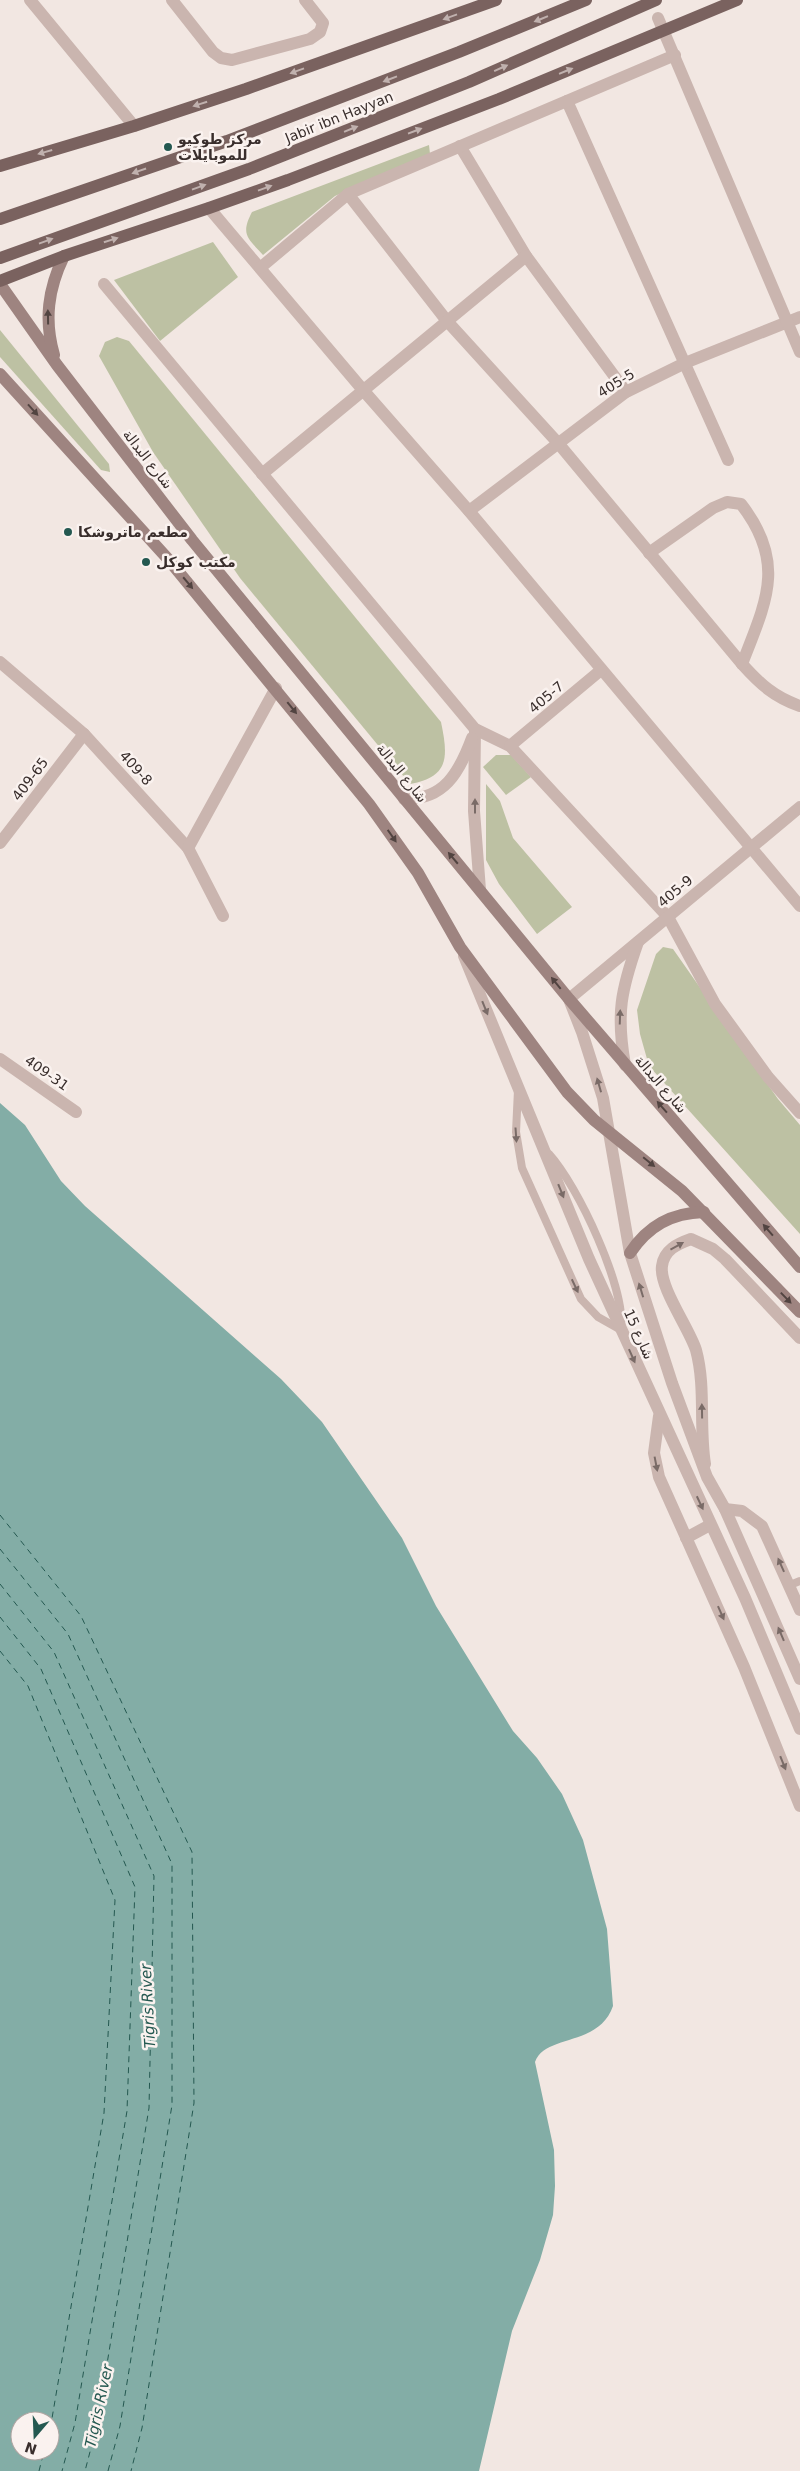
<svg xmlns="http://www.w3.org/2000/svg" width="800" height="2471" font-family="'DejaVu Sans',Vazirmatn,sans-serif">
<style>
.green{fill:#bdc1a3}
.water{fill:#83ada6;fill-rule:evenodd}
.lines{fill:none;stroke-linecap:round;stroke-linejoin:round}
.ferry{stroke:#245850;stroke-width:1;stroke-dasharray:6 5;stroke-linecap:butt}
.service{stroke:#cab5af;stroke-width:8}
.minor{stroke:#cab5af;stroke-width:12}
.tertiary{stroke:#cab5af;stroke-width:12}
.secondary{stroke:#9e8480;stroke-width:12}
.primary{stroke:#7a625f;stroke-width:12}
.oneway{fill:#c0b1ae}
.oneway2{fill:#524441}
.oneway3{fill:#7a6b67}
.poi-dot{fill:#245850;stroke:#faf2ef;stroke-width:2}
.labels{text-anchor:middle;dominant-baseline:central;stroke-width:5;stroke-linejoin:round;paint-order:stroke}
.street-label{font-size:14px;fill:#392e2c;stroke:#faf2ef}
.poi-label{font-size:14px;font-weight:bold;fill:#392e2c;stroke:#faf2ef;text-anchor:start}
.water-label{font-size:15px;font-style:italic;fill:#245850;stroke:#faf2ef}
</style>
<rect width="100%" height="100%" fill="#f2e7e2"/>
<!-- green -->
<g class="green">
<path d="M429 145 430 154 335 196 263 255C248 238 240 235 252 212Z"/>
<polygon points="213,242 238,277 160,341 114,280"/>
<polygon points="0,330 109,464 110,472 101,470 0,357"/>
<path d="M117 337 129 341 441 722C448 756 450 777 410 784L240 578 153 452 99 356 105 342Z"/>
<polygon points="496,755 511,755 531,777 506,795 483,767"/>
<polygon points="486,784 500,801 513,838 572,907 537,934 499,884 486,860"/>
<polygon points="663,947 673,949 778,1099 800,1125 800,1234 649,1066 640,1034 637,1010 656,954"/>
</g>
<!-- water -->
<path class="water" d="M0 1103 25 1125 61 1181 85 1206 281 1379 322 1422 402 1538 436 1606 513 1731 537 1758 562 1794 583 1840 607 1929 613 2006C599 2047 545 2034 535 2062L554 2150 555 2186 553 2215 540 2260 512 2331 479 2471H0ZM20 2421H50V2451H20Z"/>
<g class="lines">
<!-- ferry -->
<g class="ferry">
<polyline points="0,1515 81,1616 192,1852 194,2103 142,2428 131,2471"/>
<polyline points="0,1549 68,1634 172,1864 172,2105 120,2426 108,2471"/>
<polyline points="0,1584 54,1652 154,1876 149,2108 97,2425 85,2471"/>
<polyline points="0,1617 41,1669 135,1887 127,2111 75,2423 62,2471"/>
<polyline points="0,1651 28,1686 115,1900 104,2113 50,2430"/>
<polyline points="39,2471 44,2451"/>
</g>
<!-- service -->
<g class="service">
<path d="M518 1090 516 1132 522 1168 581 1299 598 1317 621 1330C626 1288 578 1186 549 1154"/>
<polyline points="790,1585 800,1581"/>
</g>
<!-- minor -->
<g class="minor">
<polyline points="30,0 134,126"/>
<polyline points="172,0 213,52 221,58 232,60 310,39 320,32 323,23 305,0"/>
<polyline points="567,101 728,460"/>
<polyline points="460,146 526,256 626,392"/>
<path d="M348 194 447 321 558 443 742 664C760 684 774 697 800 706"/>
<polyline points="209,208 363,390 469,511 800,906"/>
<polyline points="260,268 348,194 675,55"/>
<polyline points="104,284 475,729 510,746 668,917 715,1004 768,1077 800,1113"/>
<polyline points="262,474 526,256"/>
<polyline points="469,511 626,392 685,363 800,317"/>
<path d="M649 553 713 508 727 502 741 504C787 563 766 602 742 664"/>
<polyline points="0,662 84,734 188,848 223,916"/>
<polyline points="475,729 474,811 480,890"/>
<polyline points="510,746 601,670"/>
<path d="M404 799C444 800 459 773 472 738"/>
<polyline points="0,843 84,734"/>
<polyline points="188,848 276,688"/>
<polyline points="0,1059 76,1112"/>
<polyline points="659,1416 654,1453 659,1477 744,1667 800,1806"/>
<path d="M705 1464C699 1427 706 1387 696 1350 689 1328 659 1287 662 1266 664 1250 677 1244 691 1239L713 1249 725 1259 800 1338"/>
<polyline points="725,1509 742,1511 762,1526 800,1610"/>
<polyline points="686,1538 710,1525"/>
</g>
<!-- tertiary -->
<g class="tertiary">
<polyline points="658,18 800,352"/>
<polyline points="800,807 569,999 582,1032 603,1098 630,1253 672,1383 707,1477 725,1509 800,1679"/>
<polyline points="464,956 589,1259 745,1598 800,1729"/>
<path d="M625 1065C616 1014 621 990 638 942"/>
</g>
<!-- secondary -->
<g class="secondary">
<polyline points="0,284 57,365 192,540 569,999 800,1267"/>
<path d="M54 355C44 320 48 289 64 256"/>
<polyline points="0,374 168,559 369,804 418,873 460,947 567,1092 594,1120 682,1191 800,1312"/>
<path d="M630 1253C648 1226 671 1213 704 1212"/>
</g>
<!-- primary -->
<g class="primary">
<polyline points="0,166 134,126 246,89 496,0"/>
<polyline points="0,219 227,141 459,52 586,0"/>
<polyline points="0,258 249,169 469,82 656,0"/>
<polyline points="0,281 64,256 209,208 288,180 499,99 737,0"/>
</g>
</g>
<!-- one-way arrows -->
<defs><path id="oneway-solid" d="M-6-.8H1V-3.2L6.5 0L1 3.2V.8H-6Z" transform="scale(1.25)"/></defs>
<g class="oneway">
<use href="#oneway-solid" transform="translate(450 17) rotate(160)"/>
<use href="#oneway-solid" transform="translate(541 19) rotate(158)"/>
<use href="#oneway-solid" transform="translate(501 68) rotate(-24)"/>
<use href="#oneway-solid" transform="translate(297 71) rotate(160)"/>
<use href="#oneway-solid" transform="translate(566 71) rotate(-22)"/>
<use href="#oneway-solid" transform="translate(390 79) rotate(159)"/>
<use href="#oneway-solid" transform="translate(200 104) rotate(162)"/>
<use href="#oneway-solid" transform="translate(351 129) rotate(-22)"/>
<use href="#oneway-solid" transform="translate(415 131) rotate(-21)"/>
<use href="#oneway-solid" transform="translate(45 152) rotate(164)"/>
<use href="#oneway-solid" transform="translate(139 171) rotate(161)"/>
<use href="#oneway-solid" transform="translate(199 187) rotate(-20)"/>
<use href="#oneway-solid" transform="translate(265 188) rotate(-20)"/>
<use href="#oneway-solid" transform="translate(111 240) rotate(-18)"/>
<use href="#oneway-solid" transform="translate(46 241) rotate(-20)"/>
</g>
<g class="oneway2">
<use href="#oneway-solid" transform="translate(48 317) rotate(-91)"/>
<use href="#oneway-solid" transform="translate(33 410) rotate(48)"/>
<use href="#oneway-solid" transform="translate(188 583) rotate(50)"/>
<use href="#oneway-solid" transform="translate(292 708) rotate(51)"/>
<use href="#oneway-solid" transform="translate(392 836) rotate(55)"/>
<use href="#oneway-solid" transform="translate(453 858) rotate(-130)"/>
<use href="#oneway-solid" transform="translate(556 983) rotate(-129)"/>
<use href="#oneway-solid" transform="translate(662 1107) rotate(-131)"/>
<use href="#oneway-solid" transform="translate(649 1162) rotate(39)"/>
<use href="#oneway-solid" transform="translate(768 1230) rotate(-131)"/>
<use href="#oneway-solid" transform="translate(786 1298) rotate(46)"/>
</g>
<g class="oneway3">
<use href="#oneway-solid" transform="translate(475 806) rotate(-90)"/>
<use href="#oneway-solid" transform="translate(485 1008) rotate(68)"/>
<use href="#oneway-solid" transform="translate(620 1017) rotate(-88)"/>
<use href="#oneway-solid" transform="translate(599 1085) rotate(-106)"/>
<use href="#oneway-solid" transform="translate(516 1135) rotate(86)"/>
<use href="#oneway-solid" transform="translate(561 1191) rotate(68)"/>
<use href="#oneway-solid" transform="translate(677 1246) rotate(-29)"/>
<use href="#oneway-solid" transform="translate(575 1286) rotate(65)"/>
<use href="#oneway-solid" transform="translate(641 1290) rotate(-107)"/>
<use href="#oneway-solid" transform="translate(632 1356) rotate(66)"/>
<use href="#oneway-solid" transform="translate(702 1411) rotate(-91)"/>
<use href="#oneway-solid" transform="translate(656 1464) rotate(79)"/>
<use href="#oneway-solid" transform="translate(700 1503) rotate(65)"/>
<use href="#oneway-solid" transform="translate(781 1565) rotate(-114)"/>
<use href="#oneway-solid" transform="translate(721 1613) rotate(66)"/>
<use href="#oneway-solid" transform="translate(781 1634) rotate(-113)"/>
<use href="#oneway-solid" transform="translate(783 1763) rotate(68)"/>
</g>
<!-- markers -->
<g class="poi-dot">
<circle cx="168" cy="147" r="5"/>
<circle cx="68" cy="532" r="5"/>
<circle cx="146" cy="562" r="5"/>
</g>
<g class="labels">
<!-- street labels -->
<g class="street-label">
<text transform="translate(339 117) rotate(-22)">Jabir ibn Hayyan</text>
<text transform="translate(616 383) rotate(-32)">405-5</text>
<text transform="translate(148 459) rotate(52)">شارع البدالة</text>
<text transform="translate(546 697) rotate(-40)">405-7</text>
<text transform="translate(136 768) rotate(48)">409-8</text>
<text transform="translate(402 773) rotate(51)">شارع البدالة</text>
<text transform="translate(30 779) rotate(-53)">409-65</text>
<text transform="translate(675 891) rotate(-40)">405-9</text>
<text transform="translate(47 1073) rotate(35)">409-31</text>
<text transform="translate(661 1084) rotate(49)">شارع البدالة</text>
<text transform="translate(639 1334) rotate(66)">شارع 15</text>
</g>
<!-- poi labels -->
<g class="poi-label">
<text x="178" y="139">مركز طوكيو<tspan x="178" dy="16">للموبايلات</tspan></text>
<text x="78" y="532">مطعم ماتروشكا</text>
<text x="156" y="562">مكتب كوكل</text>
</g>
<!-- water labels -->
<g class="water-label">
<text transform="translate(148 2006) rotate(-93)">Tigris River</text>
<text transform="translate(99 2406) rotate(-78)">Tigris River</text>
</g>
</g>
<!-- north arrow -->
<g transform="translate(35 2436) rotate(199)"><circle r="24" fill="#faf2ef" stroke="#ada4a1"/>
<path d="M0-4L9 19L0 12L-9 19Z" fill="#245850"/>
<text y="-8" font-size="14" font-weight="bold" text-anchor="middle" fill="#392e2c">N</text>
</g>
</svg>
